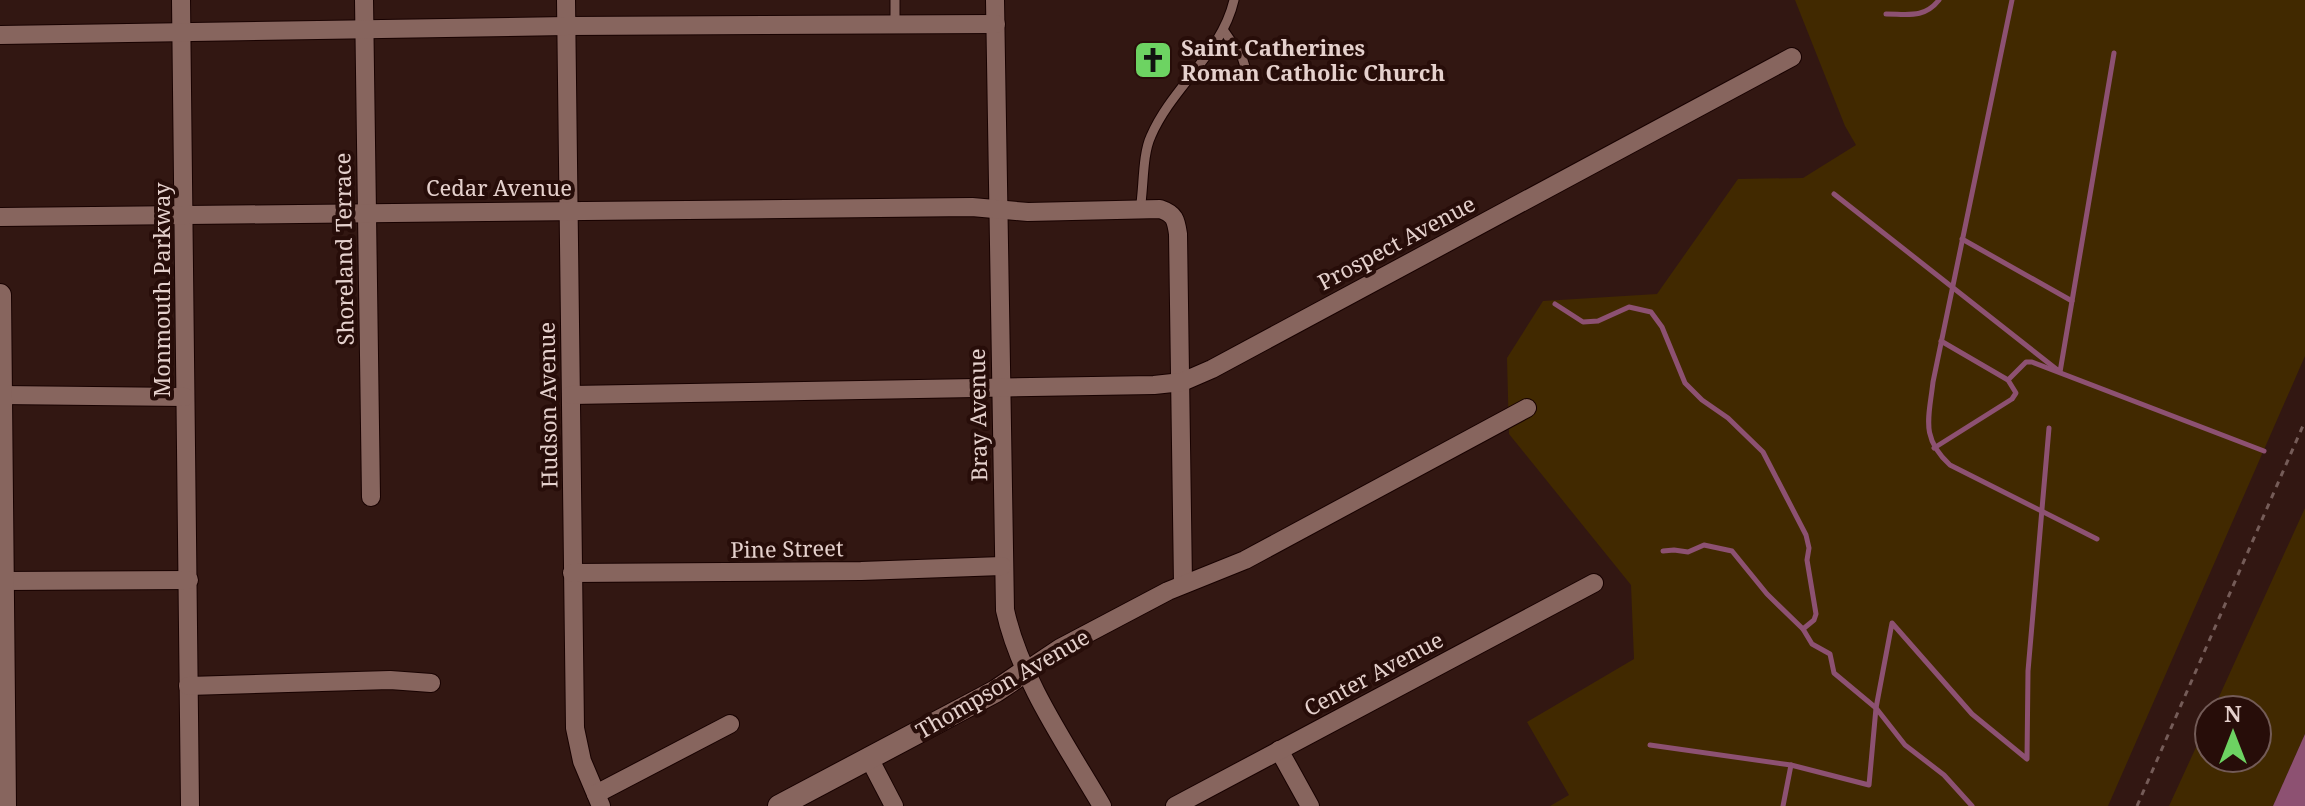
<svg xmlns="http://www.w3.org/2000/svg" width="2305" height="806" font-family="'Noto Serif',serif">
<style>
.green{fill:#412900}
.water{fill:#8d5172}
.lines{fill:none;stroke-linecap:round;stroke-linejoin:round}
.stream{stroke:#8d5172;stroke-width:5}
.service-casing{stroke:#180201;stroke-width:11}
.minor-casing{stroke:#180201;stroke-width:20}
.tertiary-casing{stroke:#180201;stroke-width:24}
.path{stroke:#755c58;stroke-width:3;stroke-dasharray:6 6;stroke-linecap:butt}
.service{stroke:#87655e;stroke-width:9}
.minor{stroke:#87655e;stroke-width:18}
.tertiary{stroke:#87655e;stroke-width:22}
.labels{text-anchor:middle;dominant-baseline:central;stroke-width:8;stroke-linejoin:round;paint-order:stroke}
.poi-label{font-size:22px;font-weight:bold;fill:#e5d1cd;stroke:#270d09;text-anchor:start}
.street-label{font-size:22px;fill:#e5d1cd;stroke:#270d09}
</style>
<rect width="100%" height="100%" fill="#321712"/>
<!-- green -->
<g class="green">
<polygon points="1795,0 2305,0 2305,356 2108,806 1550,806 1569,795 1527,722 1634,659 1631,585 1509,434 1507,358 1543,301 1657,294 1738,179 1803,178 1856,145 1845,126"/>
<polygon points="2305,508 2305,734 2273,806 2169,806 2209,719 2209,758 2257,758 2257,710 2213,710"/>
</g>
<!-- water -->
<polygon class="water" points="2305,734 2305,806 2273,806"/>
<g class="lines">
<!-- stream -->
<g class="stream">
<path d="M2012 0 1933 382C1929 418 1920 437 1950 465L2097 539"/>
<path d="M1886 14C1907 14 1924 19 1939 0"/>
<polyline points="1834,194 2060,372 2114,53"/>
<polyline points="1962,239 2072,301"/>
<polyline points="1555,304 1583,322 1598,321 1629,307 1651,312 1662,327 1685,383 1702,400 1728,418 1763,452 1806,535 1809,548 1807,560 1816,614 1814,620 1803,629 1812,644 1830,654 1834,673 1876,708 1905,745 1944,775 1972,806"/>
<polyline points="2008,380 2026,362 2032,362 2264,451"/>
<polyline points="1934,448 2012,399 2016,393 2008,380 1941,341"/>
<polyline points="1663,551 1674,550 1688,552 1704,545 1732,551 1767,594 1803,629"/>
<polyline points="1650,745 1791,765 1869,785 1876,708 1892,623 1972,714 2027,759 2028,671 2049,428"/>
<polyline points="1783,806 1791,765"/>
</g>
<defs>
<g id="service">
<polyline points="895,25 895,0"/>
<polyline points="1224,31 1242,57 1247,73"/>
<path d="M1140 210C1144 188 1142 155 1151 136 1172 87 1222 53 1234 0"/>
</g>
<g id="minor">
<polyline points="181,0 190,806"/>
<polyline points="364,0 371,497"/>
<polyline points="566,0 575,728 582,761 601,806"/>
<path d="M995 0 1005 610C1020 679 1067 746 1102 806"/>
<polyline points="0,35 567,26 996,24"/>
<path d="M0 217 972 207 1028 212 1160 209C1175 214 1176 220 1178 234L1183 584"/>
<polyline points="1,395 185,397"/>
<polyline points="571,395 1154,385 1182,382 1212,369 1792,57"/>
<polyline points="572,573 861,571 1002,566"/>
<polyline points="2,581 189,580"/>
<polyline points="1027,670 1060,648 1168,591 1245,560 1527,408"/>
<polyline points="188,686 390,680 431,683"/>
<polyline points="1279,750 1310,806"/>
<polyline points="869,758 894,806"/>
<polyline points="596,794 730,724"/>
<polyline points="1175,806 1594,583"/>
</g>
<g id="tertiary">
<polyline points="0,295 5,806"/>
<polyline points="779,806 996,691 1027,670"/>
</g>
</defs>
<!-- service casing -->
<use href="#service" class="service-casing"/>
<!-- minor casing -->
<use href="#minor" class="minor-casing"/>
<!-- tertiary casing -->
<use href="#tertiary" class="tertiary-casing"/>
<!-- path -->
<polyline class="path" points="2137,806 2305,421"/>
<!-- service -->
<use href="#service" class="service"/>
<!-- minor -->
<use href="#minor" class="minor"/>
<!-- tertiary -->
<use href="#tertiary" class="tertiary"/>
</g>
<!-- icons -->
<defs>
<symbol id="church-square" viewBox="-11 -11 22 22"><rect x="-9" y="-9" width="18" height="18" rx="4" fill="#6dd362" stroke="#270d09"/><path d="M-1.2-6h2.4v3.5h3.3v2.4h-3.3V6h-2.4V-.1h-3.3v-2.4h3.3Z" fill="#111"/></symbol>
</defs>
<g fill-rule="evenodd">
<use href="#church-square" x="1131" y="38" width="44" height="44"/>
</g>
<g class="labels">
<!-- poi labels -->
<g class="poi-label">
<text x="1181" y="47">Saint Catherines<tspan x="1181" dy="25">Roman Catholic Church</tspan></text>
</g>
<!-- street labels -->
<g class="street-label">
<text x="499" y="187">Cedar Avenue</text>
<text transform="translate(1396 242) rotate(-28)">Prospect Avenue</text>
<text transform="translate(343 249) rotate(-91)">Shoreland Terrace</text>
<text transform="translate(161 290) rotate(-90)">Monmouth Parkway</text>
<text transform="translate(547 405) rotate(-91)">Hudson Avenue</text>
<text transform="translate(977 415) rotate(-91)">Bray Avenue</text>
<text transform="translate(787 548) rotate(-1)">Pine Street</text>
<text transform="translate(1373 673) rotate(-28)">Center Avenue</text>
<text transform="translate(1002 683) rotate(-30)">Thompson Avenue</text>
</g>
</g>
<!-- north arrow -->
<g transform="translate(2233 734)"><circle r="38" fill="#270d09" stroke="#735b57" stroke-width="2"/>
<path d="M0-6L14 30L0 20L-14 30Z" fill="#6dd362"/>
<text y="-12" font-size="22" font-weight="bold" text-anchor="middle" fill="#e5d1cd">N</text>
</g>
</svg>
